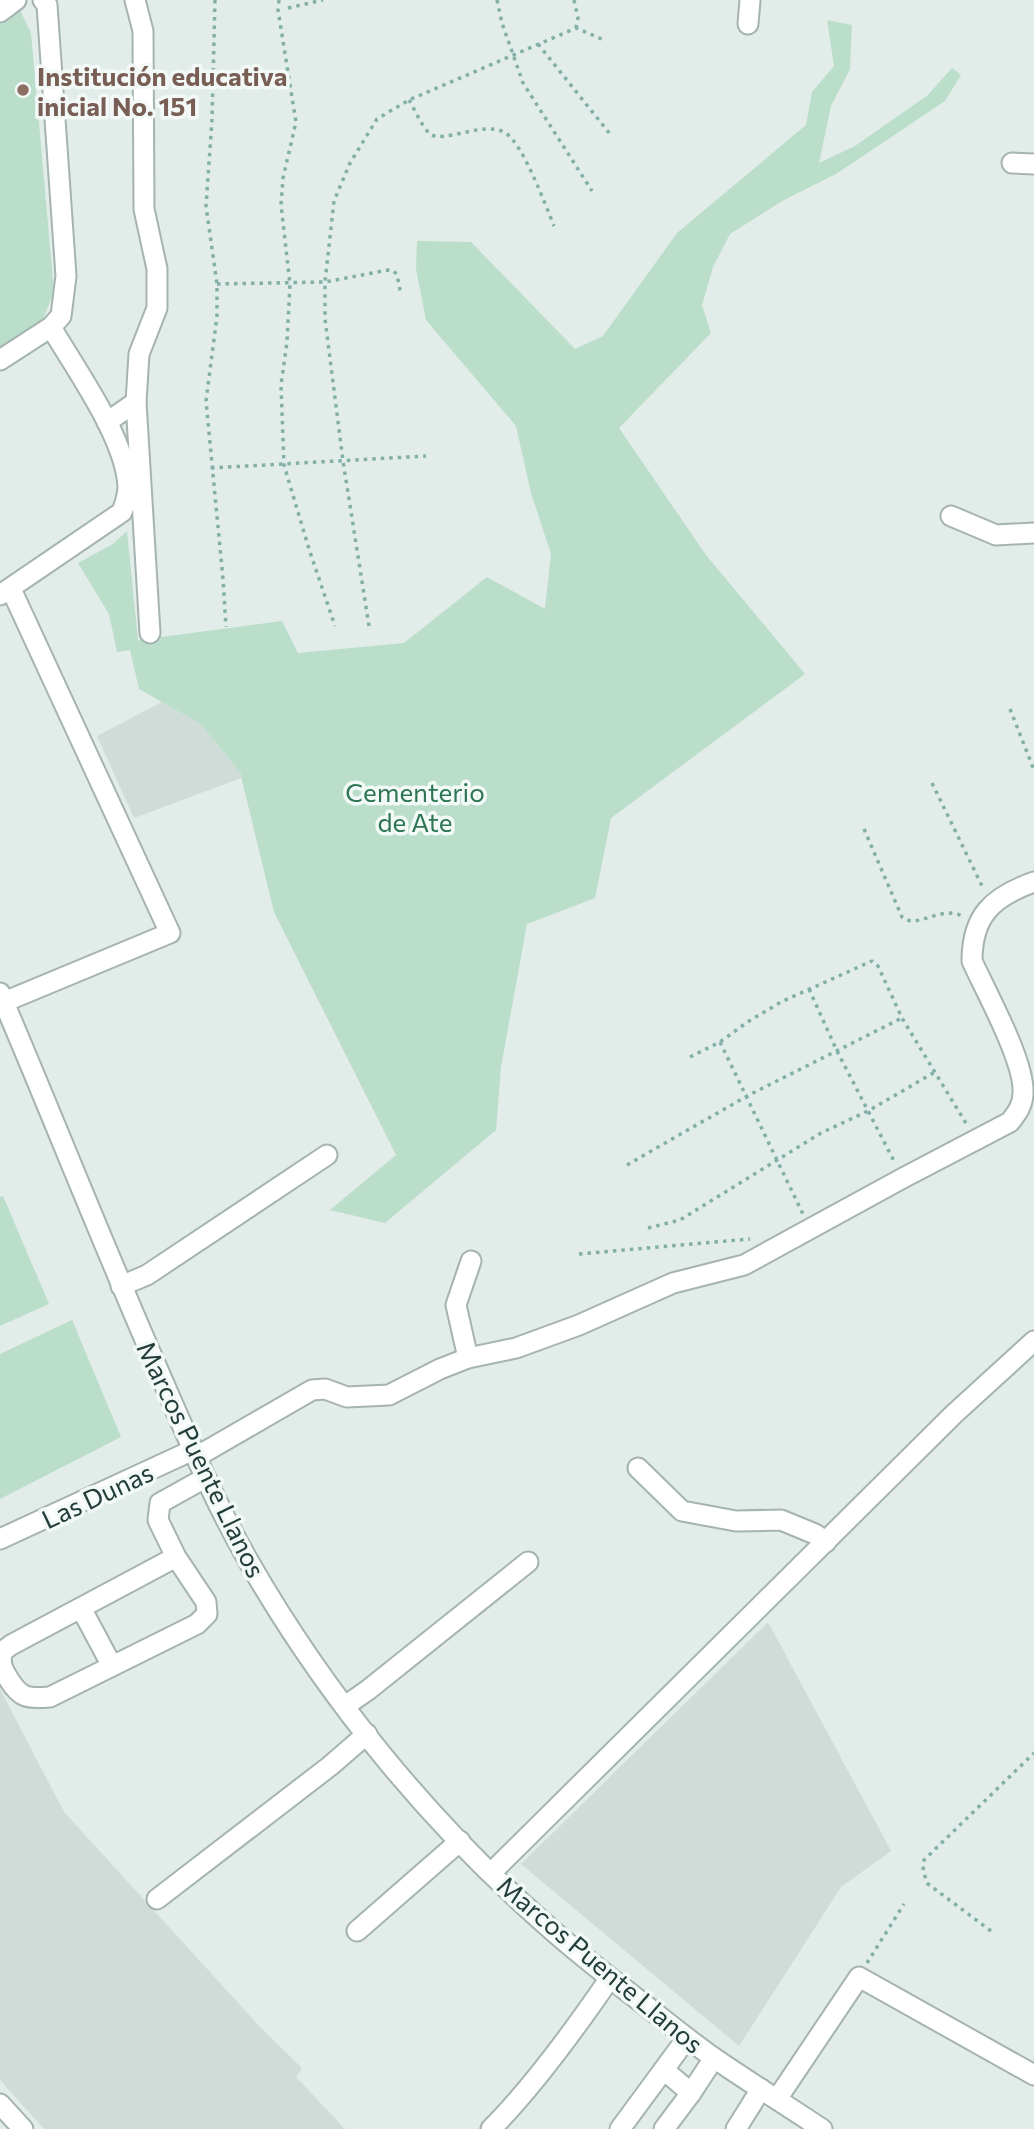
<svg xmlns="http://www.w3.org/2000/svg" width="1034" height="2129" font-family="Commissioner,sans-serif">
<style>
.built{fill:#d0dcd8}
.green{fill:#badeca}
.lines{fill:none;stroke-linecap:round;stroke-linejoin:round}
.minor-casing{stroke:#a5b4b1;stroke-width:23}
.path{stroke:#82b0a9;stroke-width:3.5;stroke-dasharray:3.5 5;stroke-linecap:butt}
.minor{stroke:#fff;stroke-width:19}
.education-dot{fill:#8d6e63;stroke:#f2f9f6;stroke-width:2.5}
.labels{text-anchor:middle;dominant-baseline:central;stroke-width:7;stroke-linejoin:round;paint-order:stroke}
.education-label{font-size:26px;font-weight:bold;fill:#785e54;stroke:#f2f9f6;text-anchor:start}
.park-label{font-size:26px;fill:#2b7553;stroke:#f2f9f6}
.street-label{font-size:26px;fill:#223d3a;stroke:#f2f9f6}
</style>
<rect width="100%" height="100%" fill="#e2ece9"/>
<!-- built -->
<g class="built">
<polygon points="162,702 201,724 240,772 241,778 134,818 97,736"/>
<polygon points="768,1622 891,1851 841,1887 739,2046 521,1864"/>
<polygon points="0,1689 64,1812 260,2027 302,2068 296,2077 345,2129 44,2129 0,2080"/>
</g>
<!-- green -->
<g class="green">
<polygon points="19,8 31,33 54,292 43,319 0,347 0,24"/>
<polygon points="827,20 852,25 850,69 831,106 819,163 855,146 928,95 952,68 961,75 945,101 836,174 784,200 730,234 713,267 702,305 711,333 619,428 706,555 805,674 611,818 595,898 527,924 501,1067 496,1130 385,1223 330,1210 396,1155 274,912 240,772 201,724 139,689 130,650 117,652 109,614 78,563 113,544 127,531 138,640 282,621 298,653 404,643 487,577 545,609 551,554 531,493 516,426 426,320 416,269 417,241 471,242 575,349 603,336 677,233 806,125 812,92 834,66"/>
<polygon points="3,1196 49,1304 0,1326 0,1197"/>
<polygon points="72,1320 121,1437 0,1499 0,1354"/>
</g>
<g class="lines">
<defs>
<g id="minor">
<polyline points="0,12 16,0"/>
<polyline points="748,24 750,0"/>
<polyline points="1012,163 1034,164"/>
<polyline points="0,360 51,327 61,316 66,276 47,5 43,0"/>
<polyline points="136,402 150,633"/>
<polyline points="107,422 136,402 139,354 157,308 157,269 144,209 143,31 135,0"/>
<polyline points="951,516 996,535 1034,533"/>
<path d="M0 595 122 512C125 504 128 494 128 486 125 437 76 370 51 327"/>
<path d="M0 993C55 1122 106 1252 162 1379 189 1441 215 1503 249 1562 326 1696 428 1821 544 1923 576 1952 611 1979 645 2005 668 2023 690 2041 714 2058 749 2082 786 2105 822 2129"/>
<polyline points="4,1002 170,933 11,589"/>
<polyline points="121,1286 147,1275 327,1155"/>
<polyline points="468,1358 456,1305 471,1261"/>
<path d="M196 1457 312 1390 325 1389 347 1397 389 1395 440 1369 468 1358 516 1348 579 1325 673 1283 744 1265 903 1178 1010 1122C1017 1113 1023 1105 1023 1093 1025 1062 986 992 972 961 972 916 992 897 1034 882"/>
<polyline points="638,1468 682,1511 736,1521 781,1520 815,1534 826,1542"/>
<polyline points="0,1539 193,1450"/>
<path d="M176 1557 11 1645 2 1652C0 1664 2 1668 8 1678 20 1698 27 1699 50 1697L197 1624 207 1614 206 1602 176 1557 158 1520 160 1503 205 1478"/>
<polyline points="81,1608 112,1666"/>
<polyline points="345,1706 368,1690 528,1562"/>
<polyline points="491,1873 954,1414 1034,1341"/>
<polyline points="157,1899 330,1766 367,1734"/>
<polyline points="357,1931 460,1841"/>
<polyline points="664,2070 691,2093"/>
<polyline points="777,2099 859,1977 1034,2075"/>
<polyline points="0,2104 23,2129"/>
<path d="M491 2129C534 2086 575 2029 610 1978"/>
<polyline points="620,2129 687,2038"/>
<polyline points="664,2129 691,2093 714,2058"/>
<polyline points="736,2129 761,2089"/>
</g>
</defs>
<!-- minor casing -->
<use href="#minor" class="minor-casing"/>
<!-- path -->
<g class="path">
<polyline points="215,0 212,120 206,206 217,284 217,316 206,401 223,579 226,627"/>
<polyline points="279,0 278,10 296,122 283,178 281,205 290,284 287,342 281,385 284,465 309,549 335,626"/>
<polyline points="497,0 502,23 523,83 592,191"/>
<polyline points="574,0 578,18 576,28"/>
<polyline points="288,8 323,0"/>
<polyline points="538,44 610,134"/>
<path d="M409 100C415 110 421 125 429 133 442 146 485 118 507 134 524 147 545 204 554 226"/>
<polyline points="217,284 325,282 388,270 394,271 397,275 401,295"/>
<polyline points="211,468 426,456"/>
<polyline points="369,626 343,461 325,319 325,282 334,201 350,163 377,119 409,100 576,28 604,40"/>
<polyline points="1010,709 1034,770"/>
<polyline points="932,783 983,888"/>
<path d="M864 829 902 917C917 930 940 905 962 916"/>
<polyline points="809,989 837,1051 895,1163"/>
<polyline points="720,1042 803,1214"/>
<polyline points="690,1057 720,1042 749,1021 781,1002 872,961 878,966 902,1018 967,1125"/>
<polyline points="627,1165 747,1096 902,1018"/>
<polyline points="648,1228 680,1220 821,1133 868,1111 935,1072"/>
<polyline points="579,1254 750,1239"/>
<polyline points="991,1931 928,1884 923,1871 924,1860 1034,1753"/>
<polyline points="867,1963 904,1904"/>
</g>
<!-- minor -->
<use href="#minor" class="minor"/>
</g>
<!-- markers -->
<circle class="education-dot" cx="23" cy="90" r="7"/>
<g class="labels">
<!-- education labels -->
<g class="education-label">
<text x="37" y="75">Institución educativa<tspan x="37" dy="30">inicial No. 151</tspan></text>
</g>
<!-- park labels -->
<g class="park-label">
<text x="415" y="791">Cementerio<tspan x="415" dy="30">de Ate</tspan></text>
</g>
<!-- street labels -->
<g class="street-label">
<text transform="translate(202 1459) rotate(64)">Marcos Puente Llanos</text>
<text transform="translate(97 1495) rotate(-25)">Las Dunas</text>
<text transform="translate(601 1964) rotate(40)">Marcos Puente Llanos</text>
</g>
</g>
</svg>
